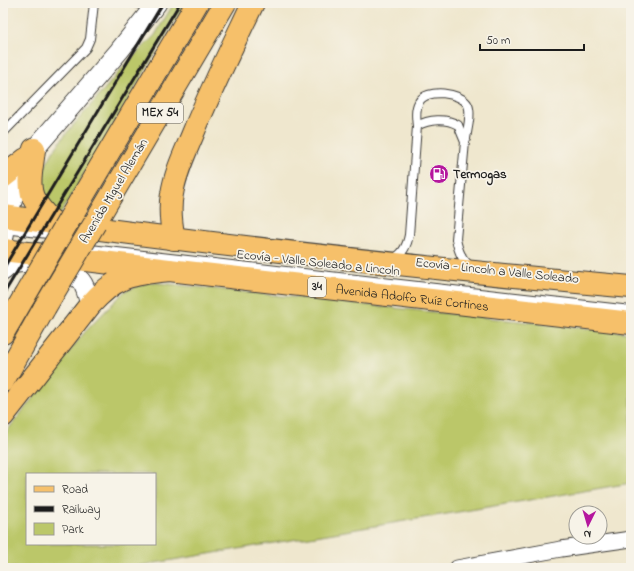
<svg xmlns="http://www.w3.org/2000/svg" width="634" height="571" font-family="'Indie Flower',sans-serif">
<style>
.green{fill:#bbc769;stroke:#6c7242;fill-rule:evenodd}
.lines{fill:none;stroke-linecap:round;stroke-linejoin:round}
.service-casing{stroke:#3c3a37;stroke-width:10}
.minor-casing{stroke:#3c3a37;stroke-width:17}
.tertiary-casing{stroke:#3c3a37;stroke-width:21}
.primary-casing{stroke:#3c3a37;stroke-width:24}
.trunk-casing{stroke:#3c3a37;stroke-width:24}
.service{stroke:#fff;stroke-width:8}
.minor{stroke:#fff;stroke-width:15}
.tertiary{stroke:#fff;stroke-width:19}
.primary{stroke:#f6c06b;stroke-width:22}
.trunk{stroke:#f6c06b;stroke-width:22}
.rail{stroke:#1c1c1c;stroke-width:3}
.trunk-bridge-casing{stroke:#3c3a37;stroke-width:24;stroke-linecap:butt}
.trunk-bridge{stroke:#f6c06b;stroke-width:22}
.labels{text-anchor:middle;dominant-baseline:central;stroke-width:3.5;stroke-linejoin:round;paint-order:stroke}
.shield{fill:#f7f3e8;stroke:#5e5c59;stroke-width:1}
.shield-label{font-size:12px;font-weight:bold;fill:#1c1c1c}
.poi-label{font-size:13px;font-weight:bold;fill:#1c1c1c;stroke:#f7f3e8;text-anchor:start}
.street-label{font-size:13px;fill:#1c1c1c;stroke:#f7f3e8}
</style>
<rect width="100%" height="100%" fill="#f7f3e8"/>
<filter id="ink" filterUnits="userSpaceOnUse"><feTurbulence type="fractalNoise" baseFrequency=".025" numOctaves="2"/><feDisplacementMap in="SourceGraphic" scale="8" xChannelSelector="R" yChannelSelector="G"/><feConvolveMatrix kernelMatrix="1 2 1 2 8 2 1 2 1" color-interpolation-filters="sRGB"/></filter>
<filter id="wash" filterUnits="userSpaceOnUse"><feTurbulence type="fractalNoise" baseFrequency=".012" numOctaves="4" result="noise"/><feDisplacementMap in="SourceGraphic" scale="16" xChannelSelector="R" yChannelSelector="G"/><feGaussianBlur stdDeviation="0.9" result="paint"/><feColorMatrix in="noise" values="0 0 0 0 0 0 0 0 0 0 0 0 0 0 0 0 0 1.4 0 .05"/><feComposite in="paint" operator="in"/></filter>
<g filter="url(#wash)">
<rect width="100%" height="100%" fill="#efe7ce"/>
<!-- green -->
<g class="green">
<polygon points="174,3 185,3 59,216 43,196 40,182 44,168 53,152 64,136 127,63 155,35"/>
<path d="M149 282 631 333V483L125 568H3V436L84 333 125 291ZM27 474H155V544H27Z"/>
</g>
</g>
<g filter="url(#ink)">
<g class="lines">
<defs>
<g id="service">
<polyline points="136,3 152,9"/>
<path d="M417 126C416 118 415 109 419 102 426 88 461 92 468 105 472 114 467 130 466 139"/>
<polyline points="3,133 86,48 90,39 94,3"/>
<polyline points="4,229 83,238"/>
<polyline points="55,245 631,310"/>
<path d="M392 259C403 255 407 246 409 235L417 126C429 119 446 118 458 125L465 142 456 239C458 249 461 260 471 266"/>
</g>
<polyline id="minor" points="457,568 561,549 631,539"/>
<g id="tertiary">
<polyline points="3,242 7,217 26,159 119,51 157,3"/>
<path d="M3 271C6 268 9 265 13 264 30 259 70 268 81 281 86 287 88 297 90 305"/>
</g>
<g id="primary">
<path d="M34 149C33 164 26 187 35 201 40 209 47 216 53 223"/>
<polyline points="3,177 26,159"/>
<path d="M3 216C212 245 421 268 631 287"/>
<path id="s1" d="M3 250 169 270 631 323"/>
</g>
<g id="trunk">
<polyline points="70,218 197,3"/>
<polyline points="95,223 225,3"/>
<path d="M174 239C171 224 169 209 172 194 175 174 184 155 192 136 210 91 232 47 253 3"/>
<polyline points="3,333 24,297"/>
<polyline points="3,381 45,307"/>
<path d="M3 416 90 305C118 274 131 275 169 270"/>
</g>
</defs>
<!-- service casing -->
<use href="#service" class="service-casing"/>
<!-- minor casing -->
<use href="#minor" class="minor-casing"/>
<!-- tertiary casing -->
<use href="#tertiary" class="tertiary-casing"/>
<!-- primary casing -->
<use href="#primary" class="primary-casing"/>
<!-- trunk casing -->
<use href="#trunk" class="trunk-casing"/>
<!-- service -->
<use href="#service" class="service"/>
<!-- minor -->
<use href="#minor" class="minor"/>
<!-- tertiary -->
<use href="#tertiary" class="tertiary"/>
<!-- primary -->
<use href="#primary" class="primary"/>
<!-- trunk -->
<use href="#trunk" class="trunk"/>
<!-- rail -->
<g class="rail">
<polyline points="3,269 163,3"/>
<polyline points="3,295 180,3"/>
</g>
<defs>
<g id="trunk-bridge">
<polyline points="24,297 70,218"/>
<polyline points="45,307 95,223"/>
</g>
</defs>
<!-- trunk-bridge casing -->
<use href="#trunk-bridge" class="trunk-bridge-casing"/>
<!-- trunk-bridge -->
<use href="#trunk-bridge" class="trunk-bridge"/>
</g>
</g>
<!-- icons -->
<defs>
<symbol id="fuel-disc" viewBox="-11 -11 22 22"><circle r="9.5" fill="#b5179e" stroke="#f7f3e8"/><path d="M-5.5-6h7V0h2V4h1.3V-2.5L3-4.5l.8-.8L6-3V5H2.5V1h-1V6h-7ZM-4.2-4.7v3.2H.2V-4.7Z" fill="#fff"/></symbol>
</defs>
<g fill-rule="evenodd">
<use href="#fuel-disc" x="428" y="163" width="22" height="22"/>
</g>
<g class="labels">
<!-- shield labels -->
<g class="shield">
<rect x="137" y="103" width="46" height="20" rx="3"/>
<rect x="308" y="277" width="18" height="20" rx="3"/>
</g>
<g class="shield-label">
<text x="160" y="113">MEX 54</text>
<text x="317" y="287">34</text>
</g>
<!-- poi labels -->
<g class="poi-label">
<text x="453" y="174">Termogas</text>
</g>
<!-- street labels -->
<g class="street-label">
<text transform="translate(114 191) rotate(-59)">Avenida Miguel Alemán</text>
<text transform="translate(318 263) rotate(6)">Ecovía - Valle Soleado a Lincoln</text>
<text transform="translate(497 271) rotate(6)">Ecovía - Lincoln a Valle Soleado</text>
<text stroke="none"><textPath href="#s1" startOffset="412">Avenida Adolfo Ruíz Cortines</textPath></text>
</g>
</g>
<!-- margin -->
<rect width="634" height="571" fill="none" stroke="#f7f3e8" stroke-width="16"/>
<!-- legend -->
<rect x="26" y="473" width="130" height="72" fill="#f7f3e8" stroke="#9f9d96"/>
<rect x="34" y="486" width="20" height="6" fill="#f6c06b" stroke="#9f9d96"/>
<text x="62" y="493" font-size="12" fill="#1c1c1c">Road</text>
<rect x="34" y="506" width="20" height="6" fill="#1c1c1c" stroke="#9f9d96"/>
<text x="62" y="513" font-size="12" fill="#1c1c1c">Railway</text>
<rect x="34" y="523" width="20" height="12" fill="#bbc769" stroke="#9f9d96"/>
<text x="62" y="533" font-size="12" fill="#1c1c1c">Park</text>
<!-- north arrow -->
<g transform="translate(588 525) rotate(185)"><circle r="19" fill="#f7f3e8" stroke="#9f9d96"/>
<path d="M0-3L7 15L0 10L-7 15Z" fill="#b5179e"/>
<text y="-6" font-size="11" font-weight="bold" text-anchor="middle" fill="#1c1c1c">N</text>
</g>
<!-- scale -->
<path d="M480 44v6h104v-6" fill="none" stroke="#1c1c1c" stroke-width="2"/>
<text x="486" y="44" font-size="12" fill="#1c1c1c" stroke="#f7f3e8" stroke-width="3" paint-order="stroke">50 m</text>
</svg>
